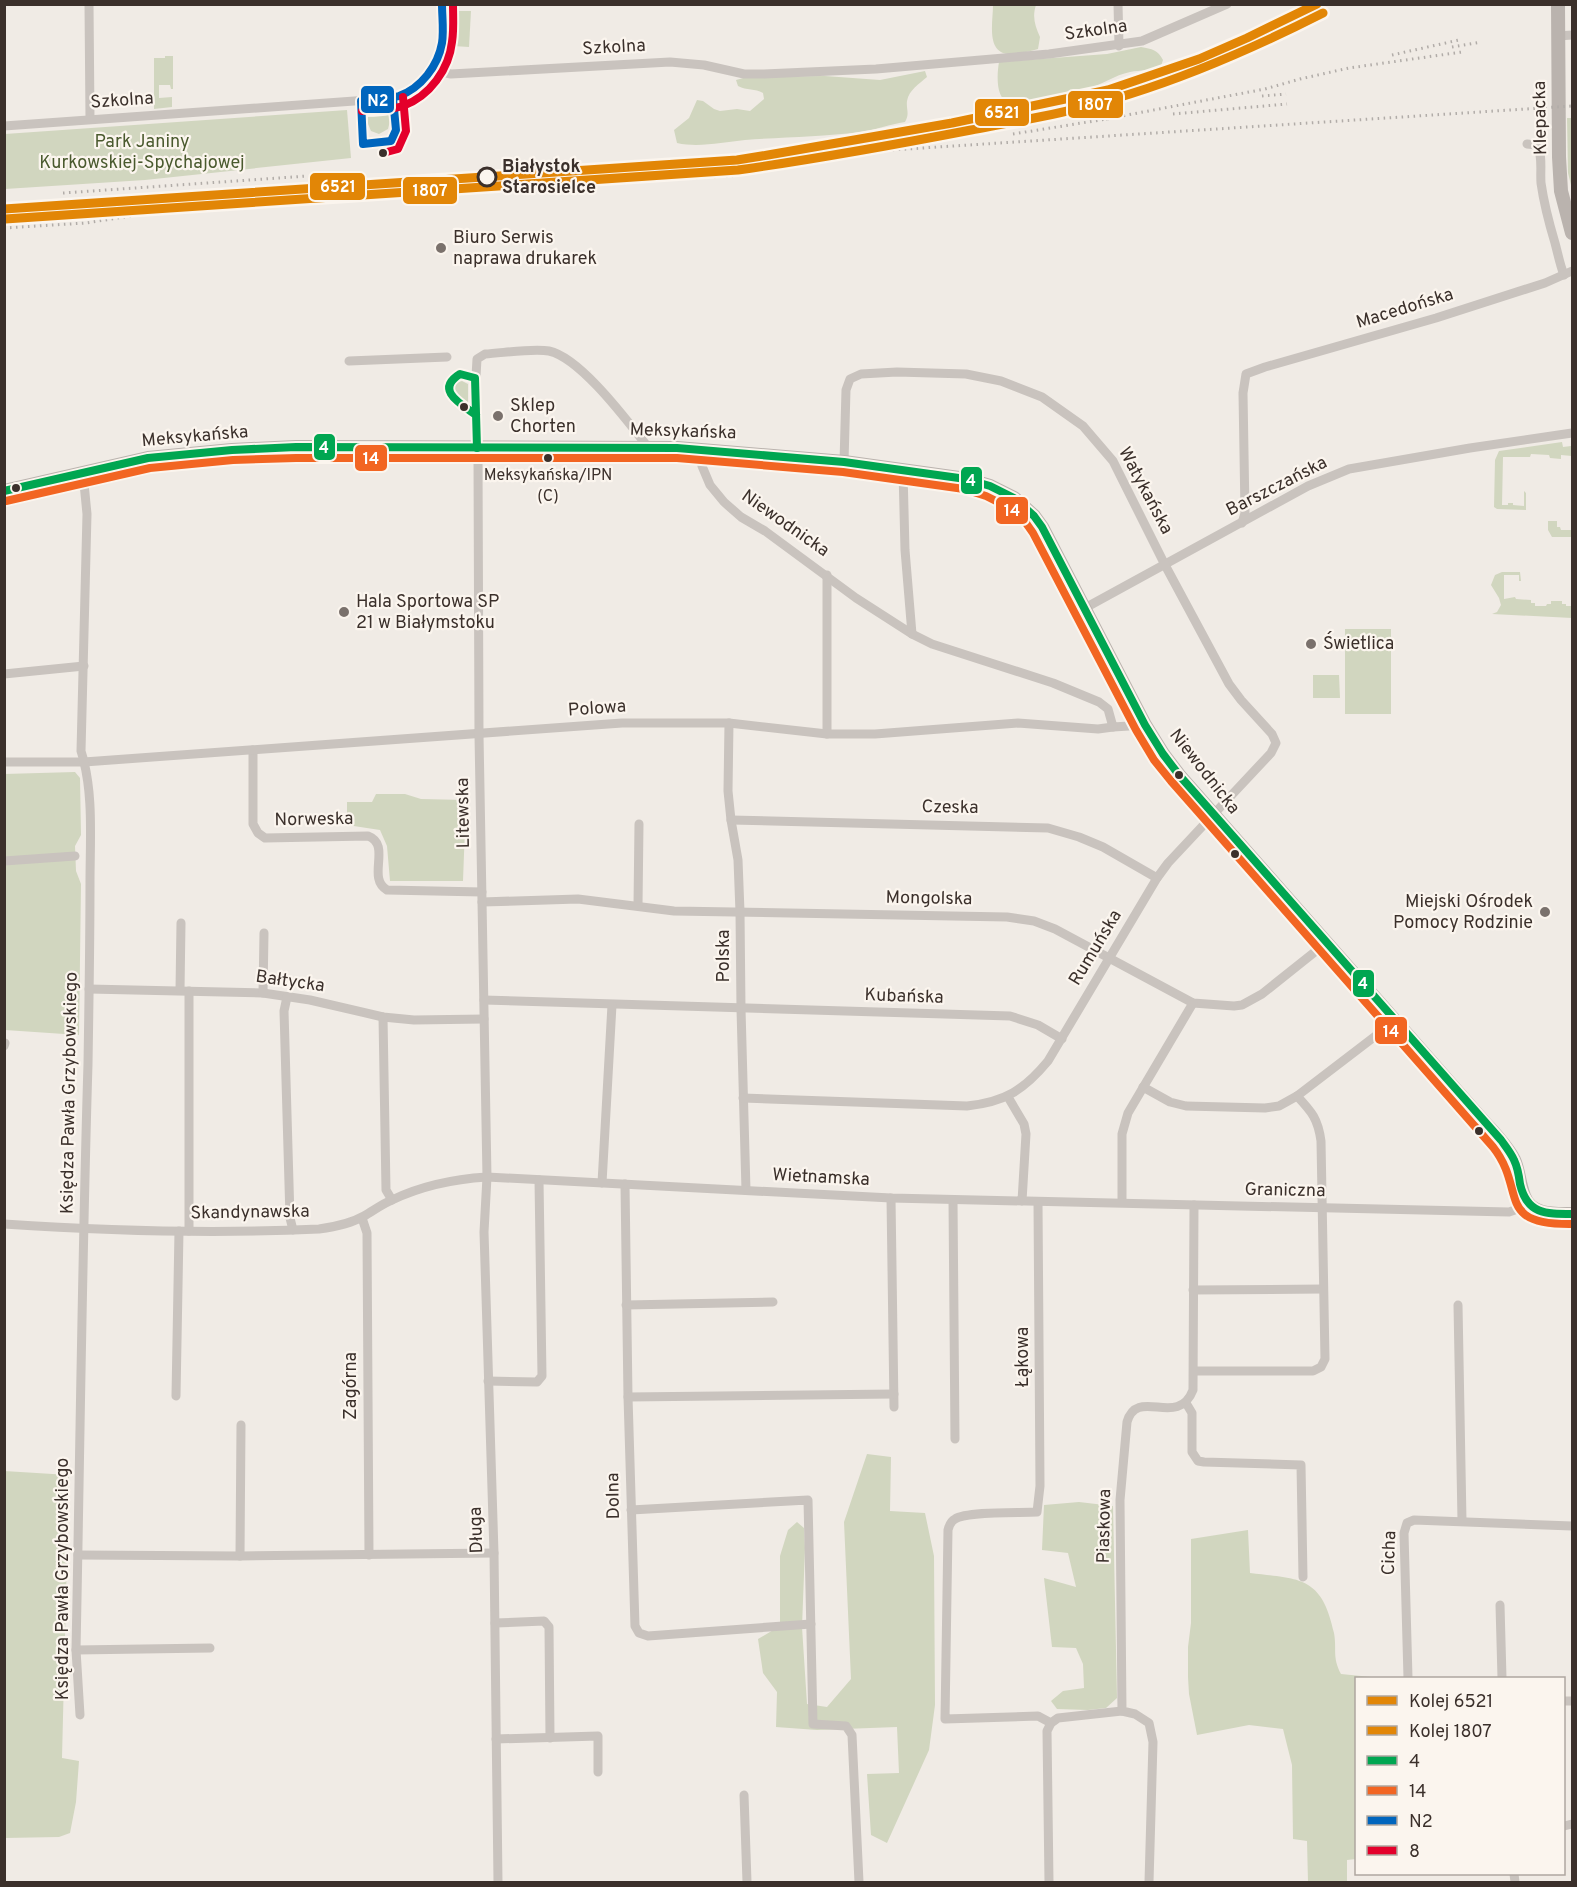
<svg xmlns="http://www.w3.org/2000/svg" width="1577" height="1887" font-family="Overpass,sans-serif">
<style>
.green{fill:#d1d6bf}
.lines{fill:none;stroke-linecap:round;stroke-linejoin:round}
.street{stroke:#c9c3be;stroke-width:9}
.secondary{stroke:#bab3ae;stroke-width:14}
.rail{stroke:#b1aca8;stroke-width:3;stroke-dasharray:1.5 4.5;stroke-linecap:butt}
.bus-1-casing{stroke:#fbf5ee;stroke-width:12}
.bus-2-casing{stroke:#fbf5ee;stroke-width:12}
.bus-3-casing{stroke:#fbf5ee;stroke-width:12}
.bus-4-casing{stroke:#fbf5ee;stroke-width:12}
.bus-1{stroke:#00a651;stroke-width:8}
.bus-2{stroke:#f26522;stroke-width:8}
.bus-3{stroke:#0065bd;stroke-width:8}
.bus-4{stroke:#e4002b;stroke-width:8}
.rail-1-casing{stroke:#fbf5ee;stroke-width:14}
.rail-2-casing{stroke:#fbf5ee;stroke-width:14}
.rail-1{stroke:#e28606;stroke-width:9}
.rail-2{stroke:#e28606;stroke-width:9}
.bus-dot{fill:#3b302b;stroke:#fbf5ee;stroke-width:2}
.stop-dot{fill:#fbf5ee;stroke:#3b302b;stroke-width:3}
.poi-dot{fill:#7a716c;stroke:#fbf5ee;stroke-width:2}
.labels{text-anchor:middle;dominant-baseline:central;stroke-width:4.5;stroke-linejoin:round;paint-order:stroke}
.bus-label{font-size:16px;fill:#3b302b;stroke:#fbf5ee}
.street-label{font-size:18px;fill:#3b302b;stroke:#fbf5ee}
.park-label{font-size:18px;fill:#4a5a2e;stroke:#fbf5ee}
.stop-label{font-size:18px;font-weight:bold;fill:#3b302b;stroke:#fbf5ee;text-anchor:start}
.poi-label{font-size:18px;fill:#3b302b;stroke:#fbf5ee;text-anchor:start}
.line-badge{stroke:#fbf5ee;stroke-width:2}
.badge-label{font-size:16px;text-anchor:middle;font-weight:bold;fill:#fff}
</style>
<rect width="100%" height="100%" fill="#f0ebe5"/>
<!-- green -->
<g class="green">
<path d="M993 5H1036C1032 17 1035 26 1040 37L1038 49C1030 51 1021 54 1013 54 985 56 993 23 993 5Z"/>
<polygon points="455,11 471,11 469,47 453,46"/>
<path d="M1141 47C1152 49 1158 50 1163 60L1161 66C1148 71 1142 70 1130 72 1115 75 1101 85 1087 89 1069 94 1050 95 1032 100 1026 102 1016 107 1010 104 995 99 997 74 999 62L1107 54Z"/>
<polygon points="165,56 173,56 173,89 171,89 170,85 159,85 159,98 172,97 172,107 154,109 154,58 165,58"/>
<path d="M925 71 927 77C919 84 909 90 907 101 906 109 910 114 905 122 890 124 876 130 860 132 822 137 784 137 745 140 723 142 699 148 677 143L674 130 689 118 697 100 703 101 714 109 720 111 737 109 750 111 764 99 763 93C755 88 747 91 738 86L736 80 747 77 825 76 880 80Z"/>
<polygon points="347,110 351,158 145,180 5,189 5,134"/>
<polygon points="388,113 390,121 388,129 379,134 371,131 368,124 368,115"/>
<polygon points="1567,118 1572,118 1572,189 1568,173"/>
<path d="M462 381 468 384V405C460 399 450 395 456 383Z"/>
<polygon points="1572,440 1572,456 1561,455 1561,459 1550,458 1549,455 1531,454 1530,457 1503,457 1502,505 1508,505 1508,503 1513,503 1513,505 1524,506 1524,491 1526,493 1526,510 1497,509 1494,507 1495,460 1499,451 1562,442 1563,447 1571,446"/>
<polygon points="1548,521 1557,521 1557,527 1560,527 1561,530 1572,530 1572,537 1552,537 1548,530"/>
<polygon points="1502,572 1520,572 1521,581 1519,581 1519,575 1504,575 1504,599 1515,597 1516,599 1531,600 1531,603 1535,603 1535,606 1546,606 1547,604 1551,604 1551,601 1562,601 1562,604 1566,604 1566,606 1572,606 1572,618 1492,614 1497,612 1501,605 1499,598 1491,585 1495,575"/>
<rect x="1345" y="629" width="46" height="85"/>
<polygon points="1313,675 1339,675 1340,698 1313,698"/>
<polygon points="75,772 80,778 81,835 75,846 76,871 81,884 79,1035 5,1030 4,774"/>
<polygon points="376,794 405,794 421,799 466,800 463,881 390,881 387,846 380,830 347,825 347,802 372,802"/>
<polygon points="867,1454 891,1457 890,1511 925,1513 934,1556 935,1705 929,1750 887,1843 871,1835 867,1774 899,1773 897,1727 817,1730 776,1727 777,1692 763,1673 758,1639 780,1626 780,1556 788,1530 797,1522 804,1528 805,1548 802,1627 807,1704 827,1707 851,1679 844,1522"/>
<polygon points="4,1471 69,1475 62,1758 79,1761 76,1802 70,1833 59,1837 5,1838"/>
<polygon points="1079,1502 1113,1506 1117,1698 1106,1708 1088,1710 1057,1709 1051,1701 1063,1691 1084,1688 1083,1664 1076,1648 1052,1647 1044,1578 1076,1587 1068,1553 1042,1550 1044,1505"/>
<path d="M1248 1530 1250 1573C1300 1579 1322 1576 1334 1633 1337 1650 1332 1657 1341 1674L1381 1678H1356V1859L1347 1860V1882H1308L1307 1841 1293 1839 1292 1765 1283 1729 1249 1725 1197 1735 1189 1694 1188 1677V1647L1191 1623V1539Z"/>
</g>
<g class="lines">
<!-- street -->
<g class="street">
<polyline points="89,4 90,119"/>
<polyline points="1118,4 1119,46"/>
<polyline points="1558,36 1572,35"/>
<polyline points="431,70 451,74 670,62 704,65 744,74 764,74 876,69 1049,54 1142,41 1227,4"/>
<path d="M4 126 382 99C388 98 395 98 401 96 420 89 437 67 441 47 444 33 442 18 442 4"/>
<path d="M1527 144 1537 145C1543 155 1540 171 1541 183 1544 204 1549 223 1555 243 1558 254 1560 265 1564 275"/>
<polyline points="349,361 447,357"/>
<polyline points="699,449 702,466 710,485 724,502 741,517 765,531 856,598 912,634 932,644 1053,683 1099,702 1108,709 1113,727 1145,725"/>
<polyline points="903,471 905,550 912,634"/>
<polyline points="1242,523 1245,513 1243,393 1246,374 1265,367 1436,318 1545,283 1572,271"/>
<polyline points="827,575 827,734"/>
<polyline points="1085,608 1308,486 1349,469 1470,448 1572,433"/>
<polyline points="4,674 84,666"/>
<polyline points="729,723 728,791 731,820 738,860 740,912 741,1009 746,1190"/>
<path d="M253 750V824L258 833 265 838 368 836C392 845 366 878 387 890L482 892"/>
<polyline points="4,762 84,762 622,723 729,723 827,734 875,734 1018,723 1098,729 1113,727"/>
<polyline points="731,820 1048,828 1079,837 1103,847 1157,878"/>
<polyline points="4,861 75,856"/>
<polyline points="482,902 578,899 674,911 1007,917 1034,921 1055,929 1193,1003 1234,1006 1242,1005 1262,994 1326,943"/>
<polyline points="638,905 639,824"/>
<polyline points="89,989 263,993 310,1000 383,1017 414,1020 484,1019"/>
<polyline points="180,990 181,923"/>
<polyline points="263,993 264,933"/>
<polyline points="287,997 284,1011 290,1218 293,1230"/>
<polyline points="484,1000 1010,1016 1038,1025 1062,1039"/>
<polyline points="383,1017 386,1190 392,1200"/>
<polyline points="4,1046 5,1043"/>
<polyline points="1143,1087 1170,1102 1186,1106 1265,1108 1279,1106 1297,1096 1395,1021"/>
<polyline points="1008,1097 1024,1124 1026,1134 1022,1201"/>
<path d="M743 1098 967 1106C1005 1102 1024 1090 1048 1061L1157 878 1168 863 1271 753 1276 743 1272 734 1241 700 1229 684 1165 565 1113 461 1083 426 1042 397 1001 381 966 374 897 372 861 374 850 379 846 390 844 462"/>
<polyline points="602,1183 612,1005"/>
<polyline points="625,1184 628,1397 635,1626 639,1633 648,1636 811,1624"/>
<polyline points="891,1198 894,1407"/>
<polyline points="953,1200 955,1439"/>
<path d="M1038 1202 1040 1486 1037 1512C1020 1513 967 1511 955 1519 951 1521 949 1526 948 1530L945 1719 1038 1716 1051 1723"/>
<polyline points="1122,1202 1122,1134 1128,1113 1193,1003"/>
<polyline points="362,1218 367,1233 369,1555"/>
<path d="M4 1224C109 1231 214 1234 319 1229 334 1227 350 1224 364 1216 373 1211 382 1204 392 1200 421 1186 455 1179 487 1177L891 1198 1509 1212 1530 1205"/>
<polyline points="189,1231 189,991"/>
<polyline points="1193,1290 1323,1289"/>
<polyline points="626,1305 773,1302"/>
<polyline points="1458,1305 1462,1521"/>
<path d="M1194 1371H1313L1321 1367 1325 1359 1321 1141C1318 1119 1312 1112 1297 1096"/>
<polyline points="488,1381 537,1382 542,1376 539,1180"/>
<polyline points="176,1396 179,1231"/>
<polyline points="628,1397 894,1394"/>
<polyline points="1186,1403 1192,1413 1192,1452 1198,1461 1204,1462 1301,1465 1303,1577"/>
<polyline points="631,1510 808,1500 813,1724 846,1726 852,1735 859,1882"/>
<polyline points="78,1555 240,1556 494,1553"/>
<polyline points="240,1556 241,1425"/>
<polyline points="1500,1605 1502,1678"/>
<polyline points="495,1623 544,1621 549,1627 550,1738"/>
<polyline points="76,1650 210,1648"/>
<polyline points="1408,1678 1404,1533 1407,1523 1414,1520 1572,1526"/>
<polyline points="1564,1701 1572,1701"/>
<path d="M80 1715 76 1650C80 1454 82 1259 88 1064 89 1003 90 942 90 882 90 839 94 792 81 751L87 514 83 473"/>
<polyline points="496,1739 598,1736 598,1772"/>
<polyline points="744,1795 747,1882"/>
<polyline points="1564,1826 1572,1824"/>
<polyline points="1514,1874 1515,1882"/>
<path d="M498 1882 494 1553 484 1232 487 1177 479 735 478 457 475 394 477 359 485 354C503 353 533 348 549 351 581 358 628 422 648 447"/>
<polyline points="1049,1882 1047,1731 1051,1723 1058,1718 1122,1711"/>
<path d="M1149 1882 1153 1742 1149 1723 1135 1714 1122 1711 1120 1500 1127 1422C1137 1386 1178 1429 1193 1390L1194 1205"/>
</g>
<!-- secondary -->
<g class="secondary">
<polyline points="1558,4 1559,157 1561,191 1572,233"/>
<path d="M4 491 148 458 232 450 296 447 677 448 844 462 966 479 990 486 1014 498 1034 516 1042 527 1145 725 1163 754 1179 775 1485 1123C1495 1134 1507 1146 1514 1160 1519 1171 1519 1184 1524 1196 1531 1216 1555 1214 1572 1214"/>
</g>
<!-- rail -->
<g class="rail">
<polyline points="1452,47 1481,42"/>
<polyline points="1392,55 1459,40"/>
<polyline points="1262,96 1286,94"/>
<polyline points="1173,114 1287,104"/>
<polyline points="1106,119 1265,89 1300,79 1349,68 1462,52"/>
<polyline points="1013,134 1113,118"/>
<polyline points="737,160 1572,106"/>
<polyline points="678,179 742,175"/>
<polyline points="63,193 307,176"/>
<polyline points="4,228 86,223 137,215 215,208 630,182 691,170"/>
</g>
<defs>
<g id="bus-1">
<path d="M476 415C461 404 434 390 460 374L475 378 477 448"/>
<path d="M4 491 148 458 232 450 296 447 677 448 844 462 966 479 990 486 1014 498 1034 516 1042 527 1145 725 1163 754 1179 775 1501 1140C1506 1147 1511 1153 1514 1160 1518 1168 1519 1176 1520 1184 1527 1214 1545 1214 1572 1214"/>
</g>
<path id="bus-2" d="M6 501 150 468 233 460 296 458H677L843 472 964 489 986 496 1008 507 1026 523 1033 533 1136 730 1154 760 1171 781 1493 1147C1527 1190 1494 1225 1572 1224"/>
<path id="bus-3" d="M393 98 396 130 391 141 363 144 361 101C374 100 387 100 399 96 421 88 438 66 442 43 444 30 442 17 442 4"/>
<g id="bus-4">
<path d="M362 111C376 111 390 110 403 106 430 96 449 69 452 42 454 30 453 17 453 4"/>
<polyline points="383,153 398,149 406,131 403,97"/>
</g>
</defs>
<!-- bus-1 casing -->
<use href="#bus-1" class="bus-1-casing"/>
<!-- bus-2 casing -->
<use href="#bus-2" class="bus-2-casing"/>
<!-- bus-3 casing -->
<use href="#bus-3" class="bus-3-casing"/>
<!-- bus-4 casing -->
<use href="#bus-4" class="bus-4-casing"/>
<!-- bus-1 -->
<use href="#bus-1" class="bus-1"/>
<!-- bus-2 -->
<use href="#bus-2" class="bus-2"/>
<!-- bus-3 -->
<use href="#bus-3" class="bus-3"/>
<!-- bus-4 -->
<use href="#bus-4" class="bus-4"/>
<defs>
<polyline id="rail-1" points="4,209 737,160 768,155 952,123 1108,90 1199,59 1247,38 1317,4"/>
<path id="rail-2" d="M5 219 738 170C816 159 893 145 971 130 1024 120 1078 111 1130 94 1197 73 1260 45 1323 13"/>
</defs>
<!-- rail-1 casing -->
<use href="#rail-1" class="rail-1-casing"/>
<!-- rail-2 casing -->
<use href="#rail-2" class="rail-2-casing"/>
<!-- rail-1 -->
<use href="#rail-1" class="rail-1"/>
<!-- rail-2 -->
<use href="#rail-2" class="rail-2"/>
</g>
<!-- markers -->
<g class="bus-dot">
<circle cx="383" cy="153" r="5"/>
<circle cx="464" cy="407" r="5"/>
<circle cx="548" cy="458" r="5"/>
<circle cx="16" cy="488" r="5"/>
<circle cx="1179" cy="775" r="5"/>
<circle cx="1235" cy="854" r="5"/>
<circle cx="1479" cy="1131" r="5"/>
</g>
<circle class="stop-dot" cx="487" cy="177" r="9"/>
<g class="poi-dot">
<circle cx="441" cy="248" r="6"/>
<circle cx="498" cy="416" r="6"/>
<circle cx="344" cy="612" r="6"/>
<circle cx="1311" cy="644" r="6"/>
<circle cx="1545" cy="912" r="6"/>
</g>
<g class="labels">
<!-- bus labels -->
<g class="bus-label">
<text x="548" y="476">Meksykańska/IPN<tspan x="548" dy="21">(C)</tspan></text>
</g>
<!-- street labels -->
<g class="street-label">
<text transform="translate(1096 31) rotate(-8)">Szkolna</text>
<text transform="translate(614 48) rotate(-3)">Szkolna</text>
<text transform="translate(122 101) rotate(-4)">Szkolna</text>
<text transform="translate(1541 118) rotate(-91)">Klepacka</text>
<text transform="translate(1405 309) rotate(-17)">Macedońska</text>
<text transform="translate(683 432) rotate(2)">Meksykańska</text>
<text transform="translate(195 437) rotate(-5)">Meksykańska</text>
<text transform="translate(1277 487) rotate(-27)">Barszczańska</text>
<text transform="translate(1145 491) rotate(62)">Watykańska</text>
<text transform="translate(785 524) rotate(35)">Niewodnicka</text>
<text transform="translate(597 709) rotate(-4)">Polowa</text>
<text transform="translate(1204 772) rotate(52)">Niewodnicka</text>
<text transform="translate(950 808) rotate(1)">Czeska</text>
<text transform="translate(464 813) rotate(-91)">Litewska</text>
<text transform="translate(314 820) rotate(-1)">Norweska</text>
<text transform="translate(929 899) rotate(1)">Mongolska</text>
<text transform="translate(1096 948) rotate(-59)">Rumuńska</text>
<text transform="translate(724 956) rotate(-90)">Polska</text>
<text transform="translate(290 982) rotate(8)">Bałtycka</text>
<text transform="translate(904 997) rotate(2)">Kubańska</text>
<text transform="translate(70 1093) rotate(-89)">Księdza Pawła Grzybowskiego</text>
<text transform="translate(821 1178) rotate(3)">Wietnamska</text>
<text transform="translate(1285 1191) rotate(1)">Graniczna</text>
<text transform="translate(250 1213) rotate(-1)">Skandynawska</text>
<text transform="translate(1023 1357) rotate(-90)">Łąkowa</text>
<text transform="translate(351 1386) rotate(-90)">Zagórna</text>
<text transform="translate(614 1496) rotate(-91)">Dolna</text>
<text transform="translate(1105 1526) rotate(-89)">Piaskowa</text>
<text transform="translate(477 1530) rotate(-92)">Długa</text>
<text transform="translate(1390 1553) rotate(-88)">Cicha</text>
<text transform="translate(63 1579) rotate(-90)">Księdza Pawła Grzybowskiego</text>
</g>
<!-- park labels -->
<g class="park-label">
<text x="142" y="142">Park Janiny<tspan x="142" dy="21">Kurkowskiej-Spychajowej</tspan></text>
</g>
<!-- stop labels -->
<g class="stop-label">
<text x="502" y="167">Białystok<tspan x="502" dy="21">Starosielce</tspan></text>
</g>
<!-- poi labels -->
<g class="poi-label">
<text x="453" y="238">Biuro Serwis<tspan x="453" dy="21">naprawa drukarek</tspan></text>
<text x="510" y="406">Sklep<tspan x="510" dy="21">Chorten</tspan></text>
<text x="356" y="602">Hala Sportowa SP<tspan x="356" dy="21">21 w Białymstoku</tspan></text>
<text x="1323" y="644">Świetlica</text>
<text x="1533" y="902" text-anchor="end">Miejski Ośrodek<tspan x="1533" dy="21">Pomocy Rodzinie</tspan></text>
</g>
</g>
<g class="line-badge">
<rect x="360" y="85" width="35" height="29" rx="6" fill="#0065bd"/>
<rect x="1067" y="90" width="57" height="29" rx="6" fill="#e28606"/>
<rect x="974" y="98" width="56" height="29" rx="6" fill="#e28606"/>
<rect x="309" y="172" width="57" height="29" rx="6" fill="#e28606"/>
<rect x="402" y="176" width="56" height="29" rx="6" fill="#e28606"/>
<rect x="313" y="433" width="23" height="28" rx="6" fill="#00a651"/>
<rect x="354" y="444" width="34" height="28" rx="6" fill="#f26522"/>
<rect x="960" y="466" width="23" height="29" rx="6" fill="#00a651"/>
<rect x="995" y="496" width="34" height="29" rx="6" fill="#f26522"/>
<rect x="1352" y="969" width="23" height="29" rx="6" fill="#00a651"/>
<rect x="1374" y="1016" width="34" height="29" rx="6" fill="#f26522"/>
</g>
<g class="badge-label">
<text x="378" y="106">N2</text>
<text x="1095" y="110">1807</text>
<text x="1002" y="118">6521</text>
<text x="338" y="192">6521</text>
<text x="430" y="196">1807</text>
<text x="324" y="453">4</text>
<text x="371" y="464">14</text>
<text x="971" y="486">4</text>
<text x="1012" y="516">14</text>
<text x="1363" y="989">4</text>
<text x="1391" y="1037">14</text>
</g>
<!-- border -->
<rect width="1577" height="1887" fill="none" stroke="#3b302b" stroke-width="12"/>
<!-- legend -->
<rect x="1355" y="1677" width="210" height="198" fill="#fbf5ee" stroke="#aea6a0" stroke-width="1.5"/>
<rect x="1367" y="1696" width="30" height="9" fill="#e28606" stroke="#aea6a0" stroke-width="1.5"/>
<text x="1409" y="1707" font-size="18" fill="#3b302b">Kolej 6521</text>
<rect x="1367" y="1726" width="30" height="9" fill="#e28606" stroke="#aea6a0" stroke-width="1.5"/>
<text x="1409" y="1737" font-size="18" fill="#3b302b">Kolej 1807</text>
<rect x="1367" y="1756" width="30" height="9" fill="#00a651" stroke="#aea6a0" stroke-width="1.5"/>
<text x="1409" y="1767" font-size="18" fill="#3b302b">4</text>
<rect x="1367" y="1786" width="30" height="9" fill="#f26522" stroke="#aea6a0" stroke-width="1.5"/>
<text x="1409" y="1797" font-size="18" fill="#3b302b">14</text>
<rect x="1367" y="1816" width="30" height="9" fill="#0065bd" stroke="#aea6a0" stroke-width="1.5"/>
<text x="1409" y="1827" font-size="18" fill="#3b302b">N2</text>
<rect x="1367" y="1846" width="30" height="9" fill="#e4002b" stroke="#aea6a0" stroke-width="1.5"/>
<text x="1409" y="1857" font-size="18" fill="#3b302b">8</text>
</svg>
